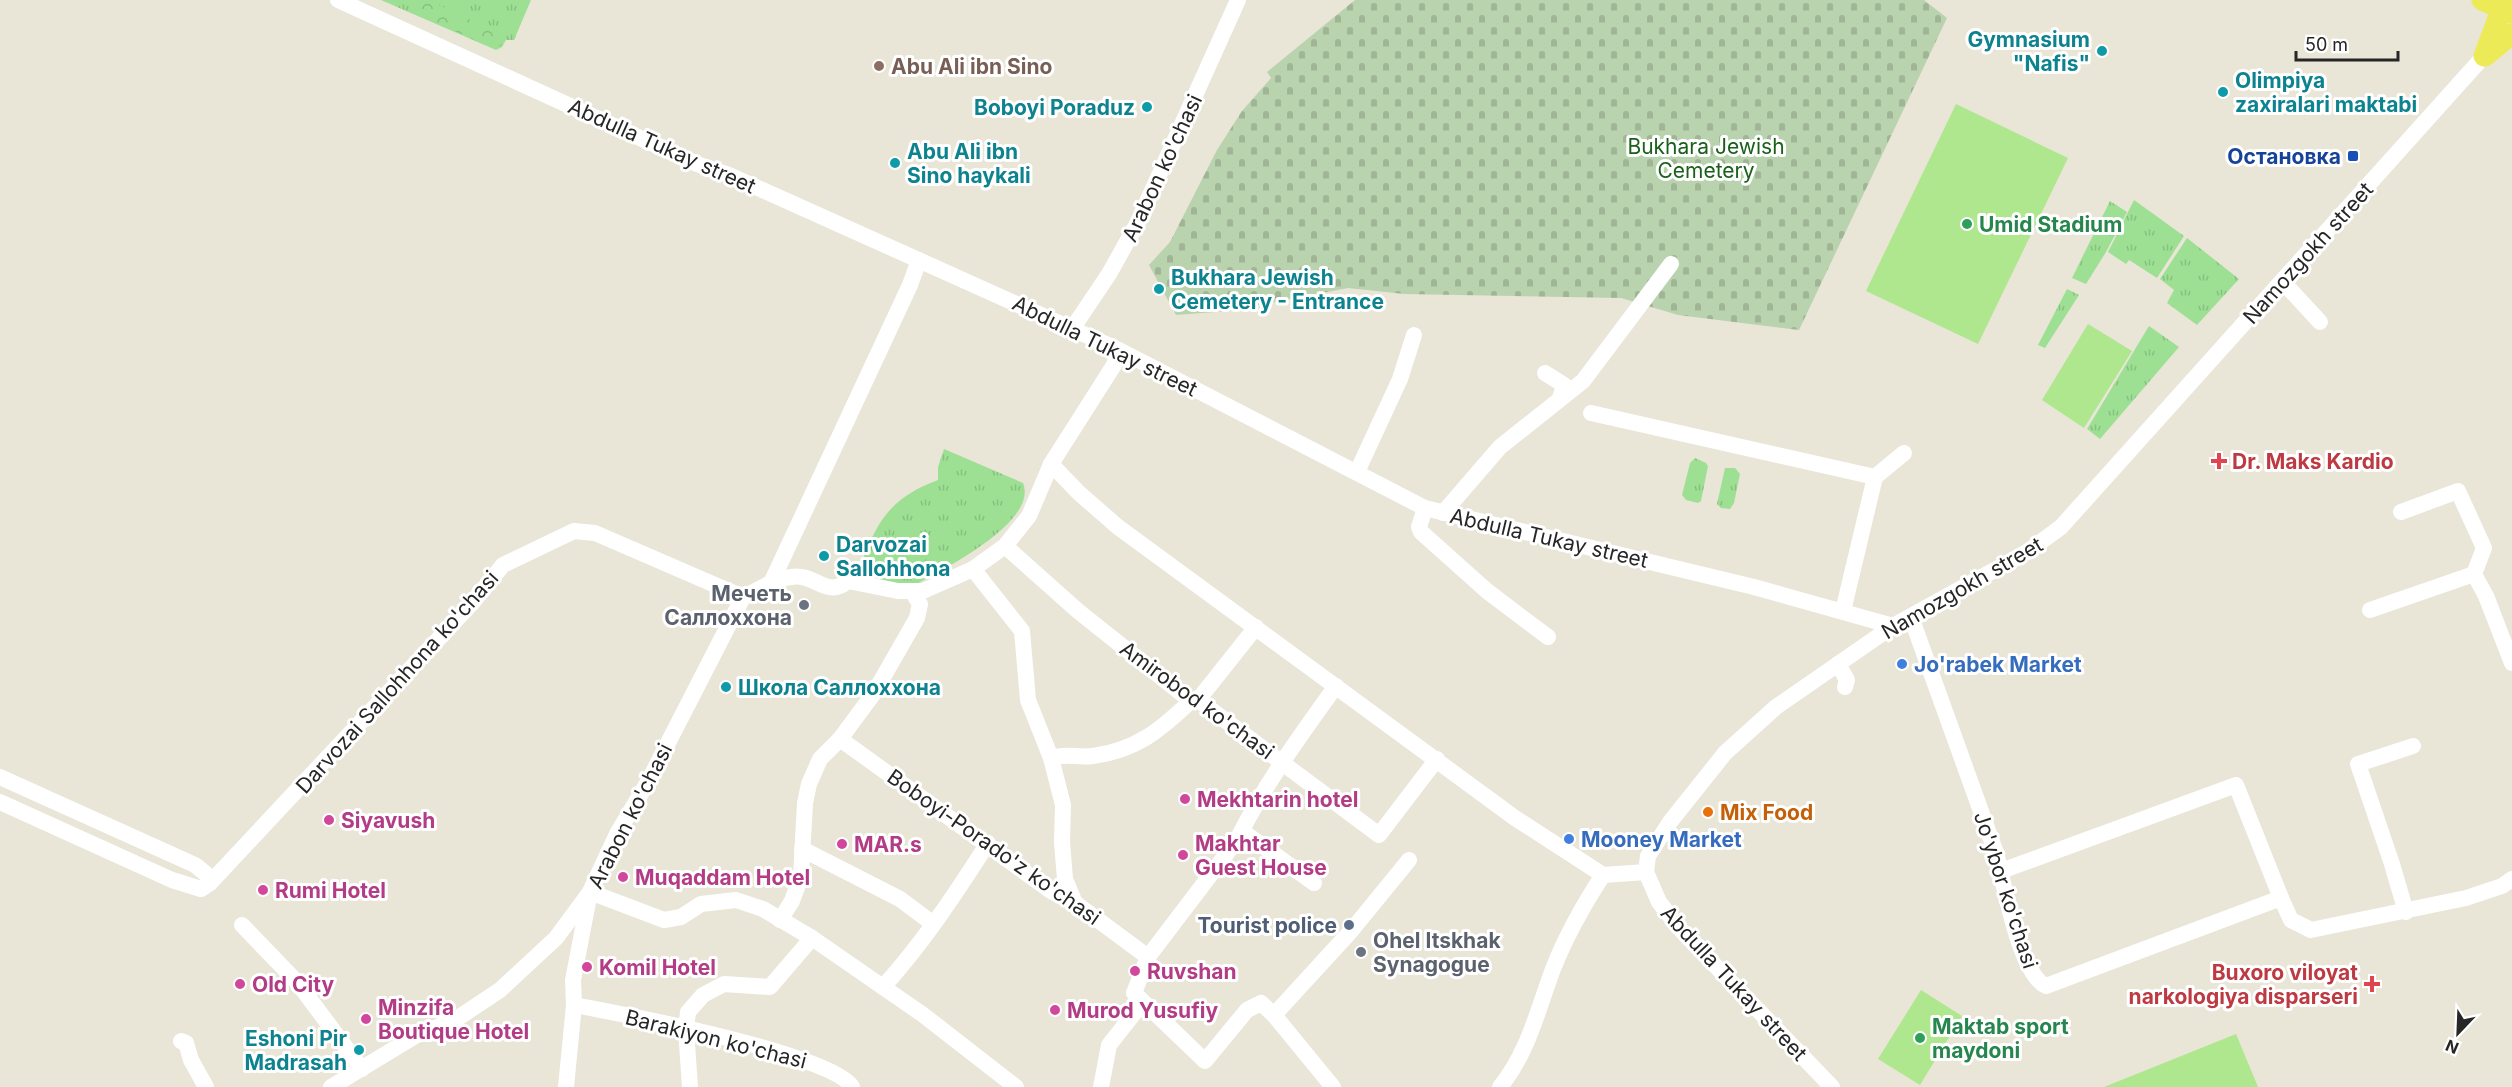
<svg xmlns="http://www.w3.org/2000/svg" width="2512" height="1087" font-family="Inter,sans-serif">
<defs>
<pattern id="grass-tufts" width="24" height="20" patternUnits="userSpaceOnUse" patternTransform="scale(1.5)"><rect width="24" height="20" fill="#9de094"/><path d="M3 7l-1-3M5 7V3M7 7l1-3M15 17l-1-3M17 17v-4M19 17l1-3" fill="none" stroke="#87c07f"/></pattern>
<pattern id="forest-crowns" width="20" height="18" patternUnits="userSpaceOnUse" patternTransform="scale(1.5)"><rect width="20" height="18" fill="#9de094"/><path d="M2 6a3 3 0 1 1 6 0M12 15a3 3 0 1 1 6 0" fill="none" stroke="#87c07f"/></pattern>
<pattern id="cemetery-stones" width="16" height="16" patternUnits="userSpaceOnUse" patternTransform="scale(1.5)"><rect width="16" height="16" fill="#b9d3af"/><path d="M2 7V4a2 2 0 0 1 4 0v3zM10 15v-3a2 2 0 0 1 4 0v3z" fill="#9fb596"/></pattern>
</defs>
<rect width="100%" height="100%" fill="#e9e5d7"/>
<!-- grass -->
<g fill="url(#grass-tufts)">
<path d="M381 0H531L514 40H506L502 47 496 50Z"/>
<path d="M2134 200 2184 236 2157 278 2129 260 2126 264 2108 252Z"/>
<path d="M2110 201 2127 212 2106 252 2086 284 2072 278Z"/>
<path d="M2187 238 2239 279 2197 325 2167 303 2174 290 2160 279Z"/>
<path d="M2067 289 2079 295 2045 348 2038 345Z"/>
<path d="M2149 326 2179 347 2100 439 2087 429Z"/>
<path d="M944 449 1023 483C1039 522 942 570 915 585L911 587 866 576C859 566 864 556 869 545 883 510 903 493 938 480V467Z"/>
<path d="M1695 458 1706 463 1708 466 1701 501 1698 503 1686 500 1682 495 1690 463Z"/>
<path d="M1725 468H1735L1740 474 1734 503 1730 509 1721 508 1717 504Z"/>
</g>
<!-- forest -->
<path fill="url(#forest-crowns)" d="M421 0H428L506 36 502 45 494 48 415 14Z"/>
<!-- cemetery -->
<path fill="url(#cemetery-stones)" d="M1355 0H1924L1947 18 1799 330 1678 315 1621 298 1404 294 1348 288 1228 311 1176 315 1149 265 1170 242 1217 150 1242 111 1271 78 1267 72Z"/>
<!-- pitch -->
<g fill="#afe78f">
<path d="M1956 104 2068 158 1978 344 1866 291Z"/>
<path d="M2088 324 2132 351 2084 428 2042 400Z"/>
<path d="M1921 990 1962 1016 1920 1085 1878 1059Z"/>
<path d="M2236 1034 2258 1087H2104Z"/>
</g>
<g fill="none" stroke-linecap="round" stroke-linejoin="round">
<!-- minor -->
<g stroke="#fff" stroke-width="16">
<path d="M338 0 697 164 729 175 1119 350 1425 508 1754 587 1893 626"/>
<path d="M2282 281 2320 322"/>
<path d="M1072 329 1109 274 1138 222 1238 0"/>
<path d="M1545 373 1564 385 1560 398"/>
<path d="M1591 413 1875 477 1904 453"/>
<path d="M1051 464 1079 493 1118 527 1515 818 1603 875"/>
<path d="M1357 472 1400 379 1414 335"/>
<path d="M1425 508 1419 527 1421 532 1487 591 1548 637"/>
<path d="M2401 512 2458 491 2484 548 2474 574 2486 596 2512 663"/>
<path d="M1443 513 1500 447 1583 381 1671 264"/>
<path d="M1005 546 1078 611 1191 701 1198 700 1379 835 1437 759"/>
<path d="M973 569 1022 631 1028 700 1051 758 1063 805 1062 842 1065 879 1075 903"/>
<path d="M772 581 910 285 919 260"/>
<path d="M743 597C760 590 773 579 791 577 816 573 826 599 848 581L898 591H923L973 569 1005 546 1029 516 1051 464 1114 365 1119 350"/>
<path d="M2370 610 2474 574"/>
<path d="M1843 611 1875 477"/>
<path d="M1911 617 1996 853C2004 882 2019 974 2046 986L2281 898 2291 920 2311 930 2466 898 2502 886 2512 879"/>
<path d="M1838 664 1847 680 1845 687"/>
<path d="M1198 700 1256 627"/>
<path d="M840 739 1051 891 1075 903 1148 957"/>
<path d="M1051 758C1066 753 1078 758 1093 756 1137 750 1160 730 1191 701"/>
<path d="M0 777 195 865 211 878 210 883"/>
<path d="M0 802 172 880 201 889 210 883 472 603 503 565 574 531 595 533 743 597"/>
<path d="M1242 831 1314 883"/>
<path d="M802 849 900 899 932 923"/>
<path d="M2001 871 2236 785 2281 898"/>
<path d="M1646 872 1648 856 1670 822 1725 753 1776 707 1893 626 2027 552 2061 527 2484 56"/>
<path d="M1646 872 1659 902 1680 929 1832 1087"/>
<path d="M2406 912 2392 864 2358 764 2413 746"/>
<path d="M780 920 792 901 801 876 805 803 809 784 820 759 840 739 874 693 917 618 920 604 913 593"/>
<path d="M242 925 297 982 362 1069"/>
<path d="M883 987C923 943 956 893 988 843"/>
<path d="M574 1005C618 1013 835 1055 852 1087"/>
<path d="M1274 1015 1351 931 1409 860"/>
<path d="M181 1041 186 1043 191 1060 206 1087"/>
<path d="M331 1087 417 1035 455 1020 500 990 556 938 590 892 664 920 681 917 701 904 736 900 763 909 812 938 922 1014 1016 1087"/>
<path d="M566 1087 574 1005 573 980 590 892 618 832 649 780 743 597"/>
<path d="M690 1087 686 1029 688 1012 703 995 724 984 770 987 812 938"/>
<path d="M1101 1087 1109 1045 1143 1002"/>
<path d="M1333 1087 1274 1015 1261 1003 1247 1010 1205 1061 1134 993 1148 957 1237 840C1264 785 1300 736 1336 686"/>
<path d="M1500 1087C1528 1053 1538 1009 1553 969 1566 936 1584 904 1603 875L1646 872"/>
</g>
<!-- major -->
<g stroke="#edea58" stroke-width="21">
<path d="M2482 0 2512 13"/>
<path d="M2484 56 2502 8 2508 0"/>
<path d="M2485 56 2512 34"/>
</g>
</g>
<!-- markers -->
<g fill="#0f9aa8" stroke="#fff" stroke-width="2">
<circle cx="2102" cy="51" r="6"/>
<circle cx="2223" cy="92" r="6"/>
<circle cx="1147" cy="107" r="6"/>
<circle cx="895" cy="163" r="6"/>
<circle cx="1159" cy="289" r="6"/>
<circle cx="824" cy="556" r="6"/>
<circle cx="726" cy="687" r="6"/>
<circle cx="359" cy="1050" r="6"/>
</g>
<circle fill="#8d6e63" stroke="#fff" stroke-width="2" cx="879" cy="66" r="6"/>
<rect fill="#1a4fb4" stroke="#fff" stroke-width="2" x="2347" y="150" width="12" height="12" rx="3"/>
<g fill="#2e9e5b" stroke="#fff" stroke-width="2">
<circle cx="1967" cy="224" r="6"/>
<circle cx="1920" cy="1038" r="6"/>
</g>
<g fill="#e0444e" stroke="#fff" stroke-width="2">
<path d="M2216 452h6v6h6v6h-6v6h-6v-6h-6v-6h6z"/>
<path d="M2369 975h6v6h6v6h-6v6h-6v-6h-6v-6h6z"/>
</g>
<g fill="#6b7280" stroke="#fff" stroke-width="2">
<circle cx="804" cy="605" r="6"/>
<circle cx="1361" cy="952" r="6"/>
</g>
<g fill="#3f7fe0" stroke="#fff" stroke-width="2">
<circle cx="1902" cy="664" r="6"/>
<circle cx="1569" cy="839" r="6"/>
</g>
<g fill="#d1479c" stroke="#fff" stroke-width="2">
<circle cx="1185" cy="799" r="6"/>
<circle cx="329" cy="820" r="6"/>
<circle cx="842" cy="844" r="6"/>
<circle cx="1183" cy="855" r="6"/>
<circle cx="623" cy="877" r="6"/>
<circle cx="263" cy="890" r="6"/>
<circle cx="587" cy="967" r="6"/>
<circle cx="1135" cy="971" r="6"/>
<circle cx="240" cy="984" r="6"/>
<circle cx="1055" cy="1010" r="6"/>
<circle cx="366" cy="1019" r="6"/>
</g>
<circle fill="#e8710a" stroke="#fff" stroke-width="2" cx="1708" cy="812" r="6"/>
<circle fill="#5c6f8a" stroke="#fff" stroke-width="2" cx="1349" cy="925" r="6"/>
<g text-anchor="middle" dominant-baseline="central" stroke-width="6" stroke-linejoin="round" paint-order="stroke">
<!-- culture labels -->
<g font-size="21" font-weight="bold" fill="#0d838f" stroke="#fff" text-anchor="start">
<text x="2090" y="39" text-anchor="end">Gymnasium<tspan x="2090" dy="24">"Nafis"</tspan></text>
<text x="2235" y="80">Olimpiya<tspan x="2235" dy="24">zaxiralari maktabi</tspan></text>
<text x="1135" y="107" text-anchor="end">Boboyi Poraduz</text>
<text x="907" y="151">Abu Ali ibn<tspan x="907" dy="24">Sino haykali</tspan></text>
<text x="1171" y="277">Bukhara Jewish<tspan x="1171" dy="24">Cemetery - Entrance</tspan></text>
<text x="836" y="544">Darvozai<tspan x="836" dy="24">Sallohhona</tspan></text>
<text x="738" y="687">Школа Саллоххона</text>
<text x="347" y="1038" text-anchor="end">Eshoni Pir<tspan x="347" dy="24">Madrasah</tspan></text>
</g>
<!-- education labels -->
<g font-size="21" font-weight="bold" fill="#785e54" stroke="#fff" text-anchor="start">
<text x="891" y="66">Abu Ali ibn Sino</text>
</g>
<!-- street labels -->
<g font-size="21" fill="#262626" stroke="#fff">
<text transform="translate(662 146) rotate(24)">Abdulla Tukay street</text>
<text transform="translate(1162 168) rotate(-65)">Arabon ko'chasi</text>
<text transform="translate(2308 253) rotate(-48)">Namozgokh street</text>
<text transform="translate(1105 346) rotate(26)">Abdulla Tukay street</text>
<text transform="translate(1549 538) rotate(13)">Abdulla Tukay street</text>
<text transform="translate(1962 588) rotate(-30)">Namozgokh street</text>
<text transform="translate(397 682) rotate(-48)">Darvozai Sallohhona ko'chasi</text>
<text transform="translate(1197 700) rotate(36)">Amirobod ko'chasi</text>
<text transform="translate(630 816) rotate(-63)">Arabon ko'chasi</text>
<text transform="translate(994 847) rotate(35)">Boboyi-Porado'z ko'chasi</text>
<text transform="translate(2006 890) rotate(72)">Jo'ybor ko'chasi</text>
<text transform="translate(1734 983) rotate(47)">Abdulla Tukay street</text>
<text transform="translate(716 1039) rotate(14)">Barakiyon ko'chasi</text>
</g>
<!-- park labels -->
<g font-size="21" fill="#1a601a" stroke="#fff">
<text x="1706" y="146">Bukhara Jewish<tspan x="1706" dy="24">Cemetery</tspan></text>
</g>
<!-- transit labels -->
<g font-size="21" font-weight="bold" fill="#164399" stroke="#fff" text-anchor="end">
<text x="2341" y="156">Остановка</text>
</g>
<!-- leisure labels -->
<g font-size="21" font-weight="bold" fill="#27864d" stroke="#fff" text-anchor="start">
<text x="1979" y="224">Umid Stadium</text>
<text x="1932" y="1026">Maktab sport<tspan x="1932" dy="24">maydoni</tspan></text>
</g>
<!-- health labels -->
<g font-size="21" font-weight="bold" fill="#be3a42" stroke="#fff" text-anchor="start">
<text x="2232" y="461">Dr. Maks Kardio</text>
<text x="2358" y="972" text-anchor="end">Buxoro viloyat<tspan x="2358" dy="24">narkologiya disparseri</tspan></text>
</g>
<!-- worship labels -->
<g font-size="21" font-weight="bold" fill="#5b616d" stroke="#fff" text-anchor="end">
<text x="792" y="593">Мечеть<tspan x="792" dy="24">Саллоххона</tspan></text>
<text x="1373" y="940" text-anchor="start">Ohel Itskhak<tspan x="1373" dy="24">Synagogue</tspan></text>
</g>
<!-- shop labels -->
<g font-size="21" font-weight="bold" fill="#366cbe" stroke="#fff" text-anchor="start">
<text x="1914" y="664">Jo'rabek Market</text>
<text x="1581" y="839">Mooney Market</text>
</g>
<!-- hotel labels -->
<g font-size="21" font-weight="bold" fill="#b23c85" stroke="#fff" text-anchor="start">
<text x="1197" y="799">Mekhtarin hotel</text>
<text x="341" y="820">Siyavush</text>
<text x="1195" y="843">Makhtar<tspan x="1195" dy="24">Guest House</tspan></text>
<text x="854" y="844">MAR.s</text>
<text x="635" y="877">Muqaddam Hotel</text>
<text x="275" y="890">Rumi Hotel</text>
<text x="599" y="967">Komil Hotel</text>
<text x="1147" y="971">Ruvshan</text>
<text x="252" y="984">Old City</text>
<text x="378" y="1007">Minzifa<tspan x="378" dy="24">Boutique Hotel</tspan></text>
<text x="1067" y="1010">Murod Yusufiy</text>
</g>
<!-- food labels -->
<g font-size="21" font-weight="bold" fill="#c56008" stroke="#fff" text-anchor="start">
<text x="1720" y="812">Mix Food</text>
</g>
<!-- service labels -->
<g font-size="21" font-weight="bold" fill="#4e5e75" stroke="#fff" text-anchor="end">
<text x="1337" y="925">Tourist police</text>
</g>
</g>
<!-- north arrow -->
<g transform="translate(2458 1033) rotate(203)" stroke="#ffffff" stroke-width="4.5" paint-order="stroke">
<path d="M0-4.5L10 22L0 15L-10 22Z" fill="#262626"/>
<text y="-9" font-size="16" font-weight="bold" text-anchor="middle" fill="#262626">N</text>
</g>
<!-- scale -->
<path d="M2296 51v9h102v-9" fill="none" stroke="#262626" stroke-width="3"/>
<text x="2305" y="51" font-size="18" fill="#262626" stroke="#ffffff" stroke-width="4.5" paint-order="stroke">50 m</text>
</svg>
